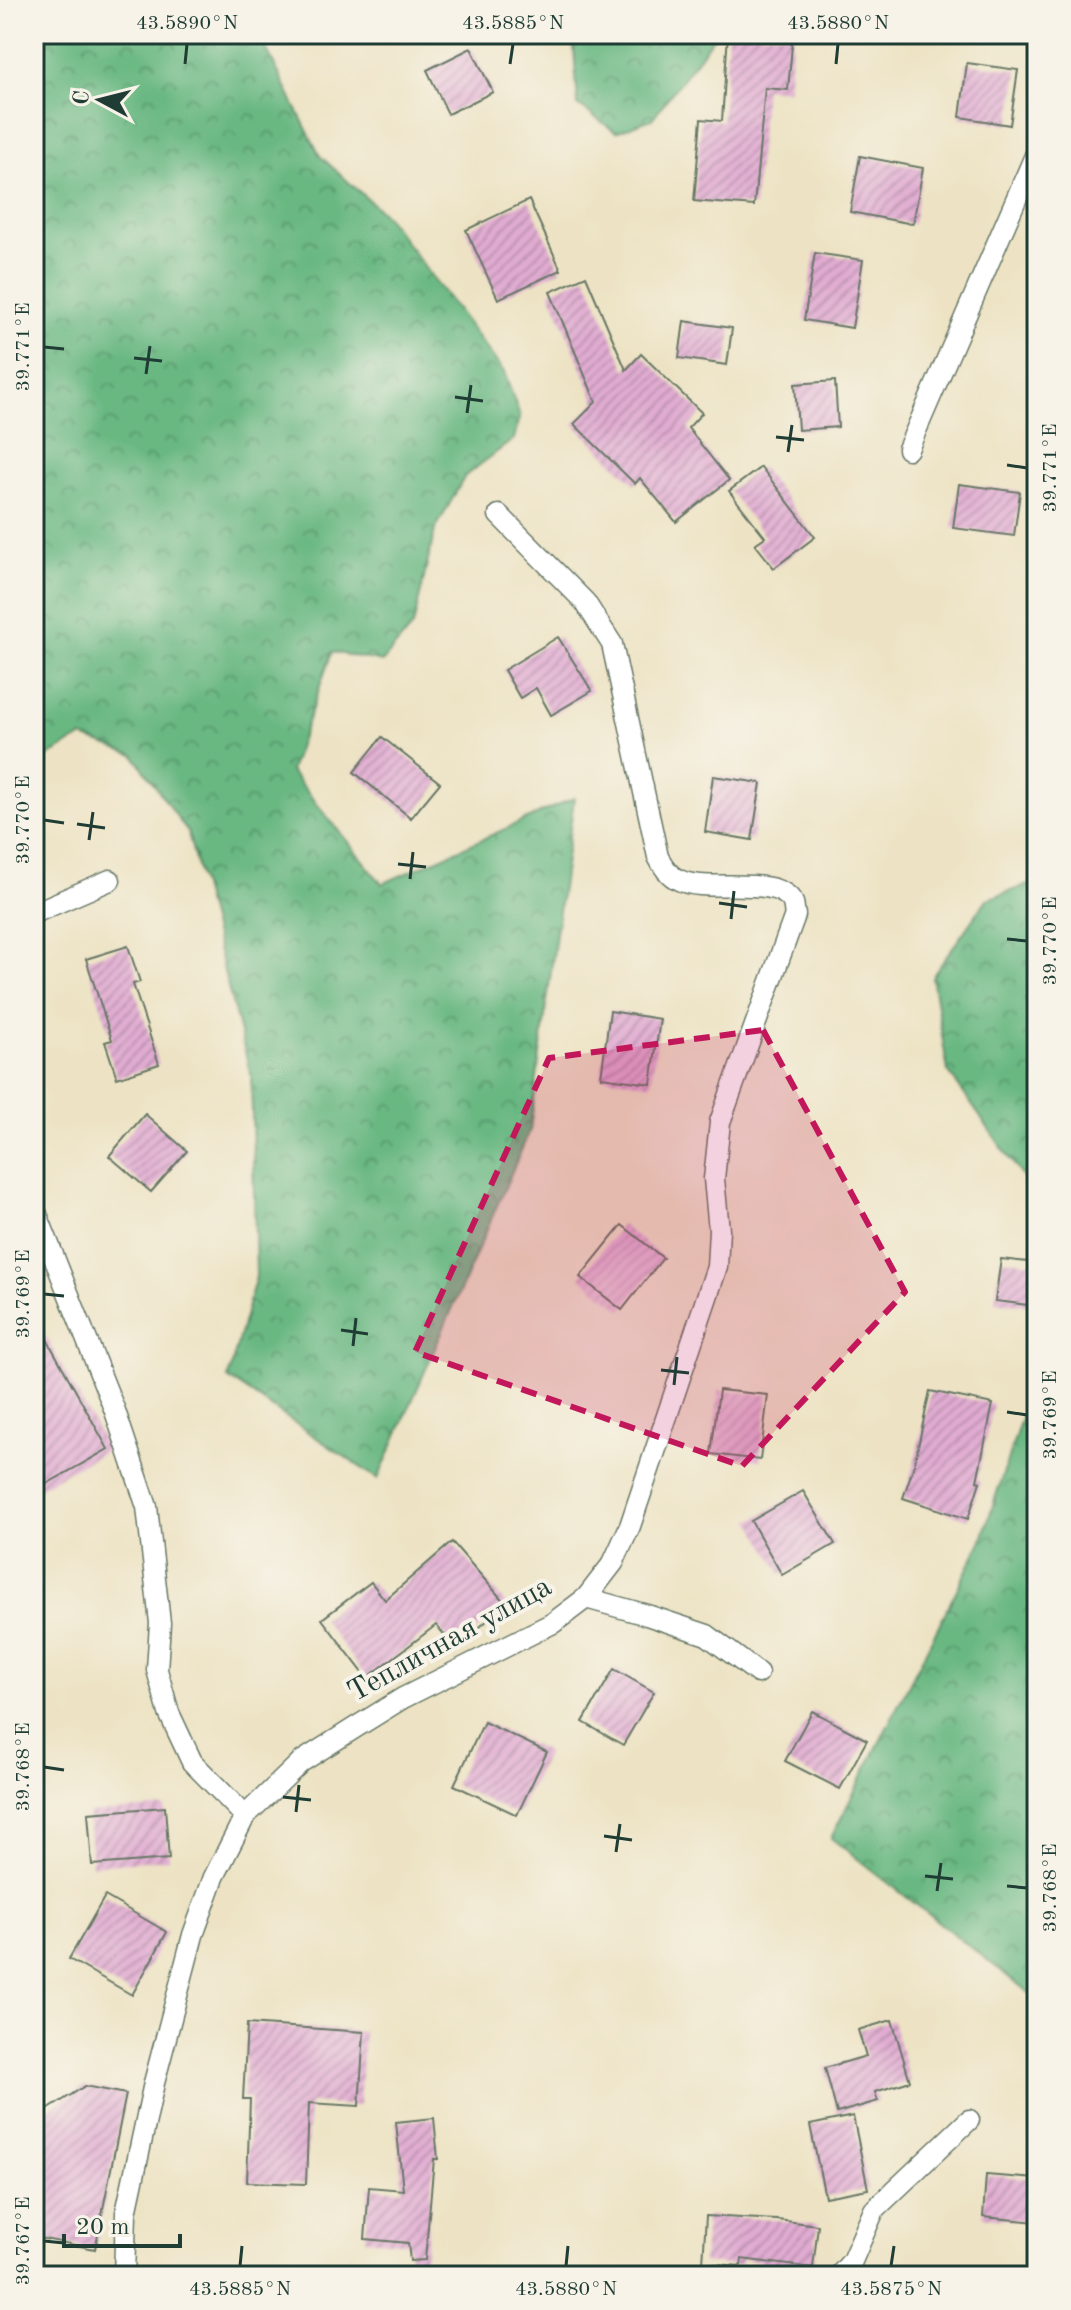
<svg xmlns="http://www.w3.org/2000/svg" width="1071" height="2310" font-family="'Old Standard TT',serif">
<defs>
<pattern id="forest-crowns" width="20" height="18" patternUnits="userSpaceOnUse" patternTransform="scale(2)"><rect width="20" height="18" fill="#69b882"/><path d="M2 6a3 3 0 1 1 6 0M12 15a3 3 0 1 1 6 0" fill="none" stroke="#56976b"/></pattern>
<pattern id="building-hatch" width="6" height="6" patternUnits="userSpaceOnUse" patternTransform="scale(2)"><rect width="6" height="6" fill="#e1acd2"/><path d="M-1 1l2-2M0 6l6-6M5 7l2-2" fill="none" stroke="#b68dab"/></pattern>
</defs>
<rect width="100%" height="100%" fill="#f7f3e8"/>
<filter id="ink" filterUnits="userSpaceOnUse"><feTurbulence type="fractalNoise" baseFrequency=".0125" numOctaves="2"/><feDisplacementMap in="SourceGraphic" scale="16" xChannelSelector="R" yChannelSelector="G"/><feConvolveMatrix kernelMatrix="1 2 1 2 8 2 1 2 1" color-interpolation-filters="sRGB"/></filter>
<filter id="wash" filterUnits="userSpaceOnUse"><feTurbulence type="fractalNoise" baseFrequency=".006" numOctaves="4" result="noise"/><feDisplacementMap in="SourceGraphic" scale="32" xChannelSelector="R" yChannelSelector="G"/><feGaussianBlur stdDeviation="1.8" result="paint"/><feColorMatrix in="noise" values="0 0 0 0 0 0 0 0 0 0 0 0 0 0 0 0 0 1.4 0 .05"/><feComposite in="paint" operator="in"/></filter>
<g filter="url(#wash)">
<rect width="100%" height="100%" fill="#ede3c4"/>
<!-- forest -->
<g fill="url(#forest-crowns)" stroke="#447a5b" stroke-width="2">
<path d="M34 34H259L320 156 386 216 504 372 520 416 514 439 465 476 435 530 413 626 382 662 332 652 290 771 382 884 574 798 530 1130 378 1479 228 1378 256 1276 251 1075 188 833 134 755 82 737 34 764Z"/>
<path d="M573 34H716L652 119 616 132 578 105Z"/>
<path d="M1037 882V1197L948 1071 932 977 987 899Z"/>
<path d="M1037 1369V1999L831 1838 981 1542Z"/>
</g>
<g id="blocks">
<!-- building -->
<g fill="url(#building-hatch)">
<path d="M728 34H793L788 90 765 88 754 206 694 201 701 119 722 121Z"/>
<path d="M471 48 493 92 448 114 427 70Z"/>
<path d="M967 63 1018 70 1010 125 960 117Z"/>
<path d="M860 156 923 168 913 224 850 212Z"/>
<path d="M529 200 561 270 498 299 466 230Z"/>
<path d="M815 253 863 260 852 328 804 320Z"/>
<path d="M586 276 626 370 641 354 702 413 688 428 729 480 676 522 640 478 635 484 574 424 596 402 550 292Z"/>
<path d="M684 321 732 328 727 365 679 358Z"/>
<path d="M835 381 838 427 798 430 795 384Z"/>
<path d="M761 467 815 537 774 568 755 544 765 537 729 491Z"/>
<path d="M959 484 1020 492 1014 536 953 528Z"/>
<path d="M558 637 592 691 551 715 536 688 520 698 504 670Z"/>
<path d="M382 737 440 783 411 818 354 772Z"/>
<path d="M713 776 761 783 752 840 705 832Z"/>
<path d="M128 946 140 982 133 984 159 1064 117 1078 105 1042 112 1040 86 959Z"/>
<path d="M610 1011 660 1019 651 1084 601 1077Z"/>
<path d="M145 1114 187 1151 151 1192 109 1156Z"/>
<path d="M622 1225 663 1258 622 1310 580 1277Z"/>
<path d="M1001 1259 1037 1263V1306L995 1301Z"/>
<path d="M34 1316 108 1449 34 1491Z"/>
<path d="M719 1390 768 1395 760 1460 711 1454Z"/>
<path d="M930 1391 993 1404 977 1481 980 1482 968 1519 903 1498 914 1465Z"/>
<path d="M803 1491 835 1544 782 1575 751 1521Z"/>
<path d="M452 1542 506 1604 456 1648 436 1625 367 1678 322 1619 371 1582 385 1600Z"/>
<path d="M614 1669 654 1692 623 1745 583 1722Z"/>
<path d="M812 1711 867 1740 840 1789 785 1761Z"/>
<path d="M484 1722 547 1752 517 1815 454 1785Z"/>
<path d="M165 1807 169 1859 92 1865 88 1813Z"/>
<path d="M105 1896 167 1932 132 1995 69 1959Z"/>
<path d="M892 2020 910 2081 875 2092 878 2101 837 2113 825 2068 866 2056 858 2030Z"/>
<path d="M247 2024 364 2032 359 2106 309 2103 306 2184 247 2182 250 2099H243Z"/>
<path d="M85 2086 126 2094 95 2249 34 2237V2136L38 2116Z"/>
<path d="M853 2116 868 2189 825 2197 810 2125Z"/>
<path d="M434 2118 438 2159H434L425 2260 410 2261 408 2243 365 2239 369 2187 403 2190 396 2122Z"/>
<path d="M986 2175 1037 2179V2222L983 2217Z"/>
<path d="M706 2216 777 2220 818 2225 813 2268 742 2259 741 2266 703 2263Z"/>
</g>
</g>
</g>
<g filter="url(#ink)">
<use href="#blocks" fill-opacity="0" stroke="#677766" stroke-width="2"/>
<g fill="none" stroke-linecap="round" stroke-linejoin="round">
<defs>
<g id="lane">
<path d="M908 449 1037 151"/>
<path d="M34 913 110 880"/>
<path d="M34 1207 115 1411 147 1507 160 1623 157 1670 169 1713 192 1762 245 1816"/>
<path d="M586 1598 647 1615 707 1635 758 1673"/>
<path d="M124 2276 126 2213 154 2083 193 1935 214 1877 245 1816 301 1762 353 1729 403 1698 553 1623 586 1598 613 1563 630 1526 717 1267 719 1230 714 1179 720 1122 795 915C794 911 794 906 793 903 779 873 706 894 679 880 669 876 663 866 658 857L612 644 585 602 499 515"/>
<path d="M839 2276 852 2261 874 2210 969 2120"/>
</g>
</defs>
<!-- lane casing -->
<use href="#lane" stroke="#677766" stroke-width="23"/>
<!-- lane -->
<use href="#lane" stroke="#fff" stroke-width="20"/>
</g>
</g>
<!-- marked area -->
<path fill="#c2185b" fill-opacity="0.2" stroke="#c2185b" stroke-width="6" stroke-dasharray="16 10" stroke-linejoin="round" d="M763 1030 905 1292 742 1466 415 1352 549 1058Z"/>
<!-- ticks -->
<path fill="none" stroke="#1f3d34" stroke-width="3" d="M185 64 187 44M510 64 513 44M836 64 838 44M44 347 64 349M134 358 162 361M146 374 150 346M455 397 483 401M467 413 471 385M776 437 804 440M788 452 792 425M1007 465 1027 468M44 820 64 823M77 824 105 828M89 840 93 812M398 864 426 867M410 879 413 852M719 903 747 907M731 919 734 891M1007 939 1027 941M44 1294 64 1296M341 1330 368 1334M353 1346 356 1318M661 1370 689 1373M674 1385 677 1357M1007 1412 1027 1415M44 1767 64 1770M283 1797 311 1800M296 1812 299 1785M604 1836 632 1840M616 1852 620 1824M925 1876 953 1879M1007 1886 1027 1888M937 1891 941 1863M44 2241 64 2243M240 2266 242 2246M566 2266 568 2246M891 2266 894 2246"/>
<g text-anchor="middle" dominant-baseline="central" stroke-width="8" stroke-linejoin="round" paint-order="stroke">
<!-- street labels -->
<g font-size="30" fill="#1f3d34" stroke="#f7f3e8">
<text transform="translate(450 1640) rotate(-29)">Тепличная улица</text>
</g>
</g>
<!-- margin -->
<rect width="1071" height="2310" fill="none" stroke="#f7f3e8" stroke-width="88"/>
<!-- north arrow -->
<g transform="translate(100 100) rotate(277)" stroke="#f7f3e8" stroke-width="6" paint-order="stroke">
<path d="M0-6L14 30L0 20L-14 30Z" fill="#1f3d34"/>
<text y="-12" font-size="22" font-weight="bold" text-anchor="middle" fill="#1f3d34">С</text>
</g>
<!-- scale -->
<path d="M64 2234v12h116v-12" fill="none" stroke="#1f3d34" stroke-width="4"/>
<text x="76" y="2234" font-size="24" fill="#1f3d34" stroke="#f7f3e8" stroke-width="6" paint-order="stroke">20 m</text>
<rect x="44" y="44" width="983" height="2222" fill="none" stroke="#1f3d34" stroke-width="3"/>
<g font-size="20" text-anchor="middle" fill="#1f3d34">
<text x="187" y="29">43.5890°N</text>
<text x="513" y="29">43.5885°N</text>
<text x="838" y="29">43.5880°N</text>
<text transform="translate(22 347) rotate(-90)" y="7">39.771°E</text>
<text transform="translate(1049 468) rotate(-90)" y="7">39.771°E</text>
<text transform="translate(22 820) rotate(-90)" y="7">39.770°E</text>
<text transform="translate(1049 941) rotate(-90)" y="7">39.770°E</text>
<text transform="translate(22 1294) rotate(-90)" y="7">39.769°E</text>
<text transform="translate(1049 1415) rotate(-90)" y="7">39.769°E</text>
<text transform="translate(22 1767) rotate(-90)" y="7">39.768°E</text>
<text transform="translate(1049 1888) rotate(-90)" y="7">39.768°E</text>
<text transform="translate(22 2241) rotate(-90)" y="7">39.767°E</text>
<text x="240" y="2295">43.5885°N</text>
<text x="566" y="2295">43.5880°N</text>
<text x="891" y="2295">43.5875°N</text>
</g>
</svg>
